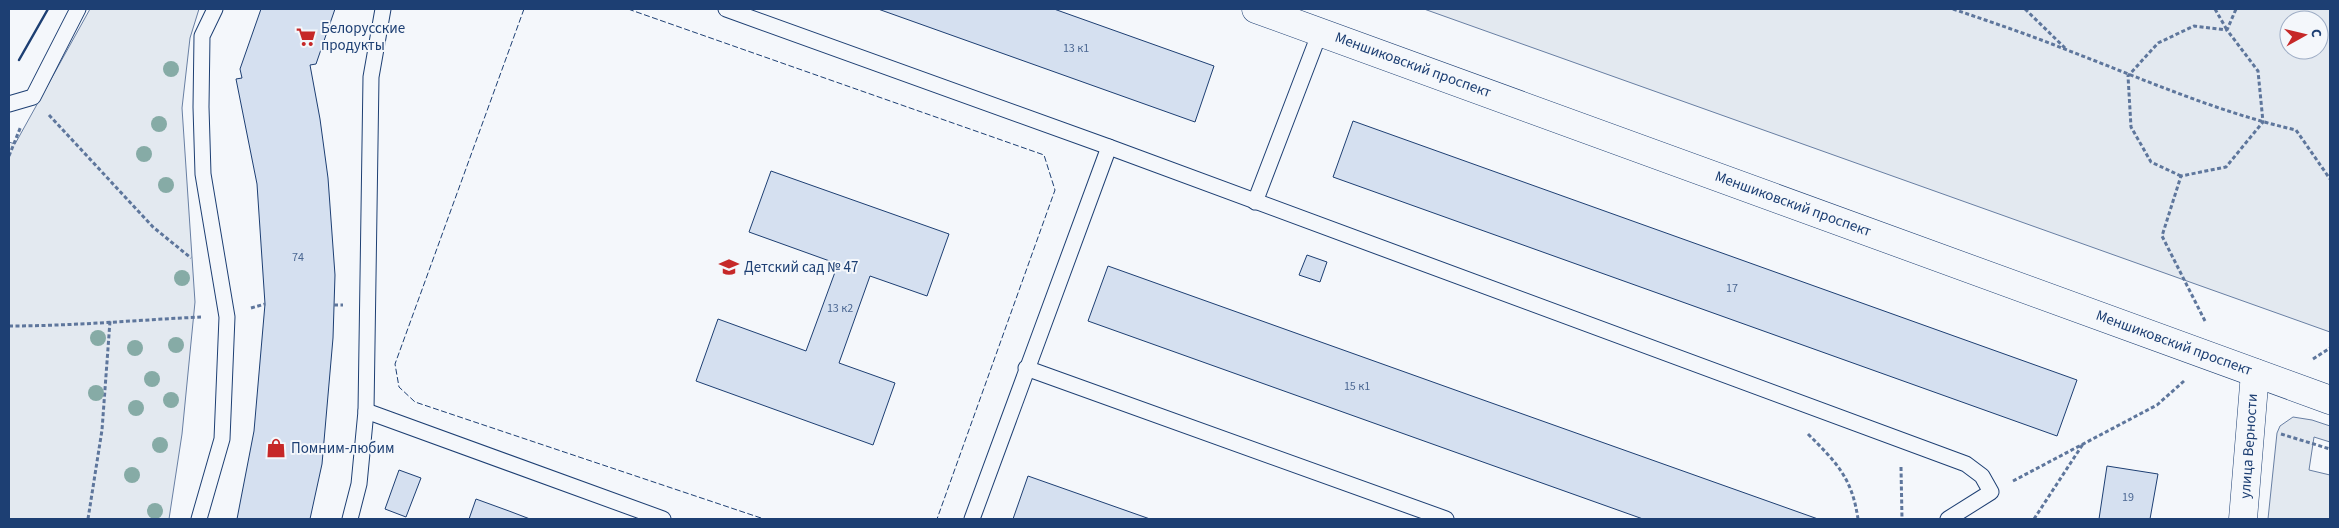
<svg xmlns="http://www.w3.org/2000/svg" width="2339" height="528" font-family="'Source Sans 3',sans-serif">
<rect width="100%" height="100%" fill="#f4f7fb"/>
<!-- green -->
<g fill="#e3e9f0" stroke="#687fa3" fill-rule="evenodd">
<path d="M90 9H199L190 38 182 108 195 302 182 434 169 519H9V142L15 144Z"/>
<path d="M1424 9H2330V332ZM2289 20H2319V50H2289Z"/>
<path d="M2293 417 2312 420 2330 426V442L2314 437 2309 470 2330 475V519H2268L2277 433 2280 426Z"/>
</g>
<!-- building -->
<g fill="#d5e0f0" stroke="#1d3f73">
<path d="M261 9H335L316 64 310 65 320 119 328 178 335 275 333 338 322 464 310 519H237L254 431 265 304 257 184 236 79 242 78 240 69Z"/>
<path d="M878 9H1054L1214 66 1195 122Z"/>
<path d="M1353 121 2077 380 2057 436 1333 177Z"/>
<path d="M771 171 949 234 927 296 870 276 839 363 895 383 873 445 696 381 718 319 806 351 838 264 749 232Z"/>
<path d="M1307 255 1327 262 1320 282 1299 275Z"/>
<path d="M1108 266 1472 396 1818 519H1643L1452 451 1088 321Z"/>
<path d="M2107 466 2158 474 2150 519H2099Z"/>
<path d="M399 470 421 478 406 517 385 509Z"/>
<path d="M1028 476 1150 519H1013Z"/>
<path d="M476 499 509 511 530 519H469Z"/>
</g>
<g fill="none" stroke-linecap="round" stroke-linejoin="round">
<defs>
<g id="lane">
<path d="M726 9 1109 147 1966 464 1982 476 1991 492 1948 519"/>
<path d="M9 104 33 97 78 9"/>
<path d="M1255 202 1320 32"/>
<path d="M1026 368 1446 519"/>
<path d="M366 411 663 519"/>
<path d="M199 519 222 439 227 317 203 174 201 107 202 36 215 9"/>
<path d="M350 519 359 484 366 411 371 77 383 9"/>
<path d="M972 519 1109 147"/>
</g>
<g id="street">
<path d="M1256 9 2330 400"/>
<path d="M2243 519 2255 373"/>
</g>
</defs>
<!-- lane casing -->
<use href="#lane" stroke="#1d3f73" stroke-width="17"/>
<!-- street casing -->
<use href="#street" stroke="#1d3f73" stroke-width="29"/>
<!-- path -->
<g stroke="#5e769c" stroke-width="3" stroke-dasharray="4 2.5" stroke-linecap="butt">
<path d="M1953 9C1991 22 2030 35 2067 50 2143 79 2217 112 2296 130L2330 179"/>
<path d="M2025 9 2065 48"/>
<path d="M2215 9 2227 30"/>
<path d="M49 115 153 227 191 258"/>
<path d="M9 156 21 126"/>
<path d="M2181 176 2151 162 2131 127 2128 76 2158 43 2194 26 2227 30"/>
<path d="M334 305H343"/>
<path d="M251 308 265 304"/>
<path d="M2205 321 2162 236 2181 176 2226 167 2263 122 2258 71 2227 30 2236 9"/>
<path d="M9 326C73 326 137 320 201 317"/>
<path d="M2313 359 2330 348"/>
<path d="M1808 434C1837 463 1852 478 1858 519"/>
<path d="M2281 434 2330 449"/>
<path d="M1901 467 1902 519"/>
<path d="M2013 481 2157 405 2184 381"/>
<path d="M88 519 102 430 110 321"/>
<path d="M2034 519 2083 444"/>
</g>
<!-- lane -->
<use href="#lane" stroke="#f4f7fb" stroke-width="15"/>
<!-- street -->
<use href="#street" stroke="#f4f7fb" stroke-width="28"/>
<!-- fence -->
<g stroke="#1d3f73" stroke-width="1" stroke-dasharray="6 2.5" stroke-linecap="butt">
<path d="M524 9 395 364 399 387 415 402 764 519"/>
<path d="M628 9 1044 155 1055 190 937 519"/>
</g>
<!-- wall -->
<path stroke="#1d3f73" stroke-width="2.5" d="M19 60 48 9"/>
</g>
<!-- trees -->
<g fill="#86aba6">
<circle cx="171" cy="69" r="8"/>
<circle cx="159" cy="124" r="8"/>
<circle cx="144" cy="154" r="8"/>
<circle cx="166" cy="185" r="8"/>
<circle cx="182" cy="278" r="8"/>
<circle cx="98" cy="338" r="8"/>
<circle cx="176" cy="345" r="8"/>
<circle cx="135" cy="348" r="8"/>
<circle cx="152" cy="379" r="8"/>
<circle cx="96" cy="393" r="8"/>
<circle cx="171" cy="400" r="8"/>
<circle cx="136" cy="408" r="8"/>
<circle cx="160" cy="445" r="8"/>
<circle cx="132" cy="475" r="8"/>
<circle cx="155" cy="511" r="8"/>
</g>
<!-- icons -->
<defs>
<symbol id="supermarket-bare" viewBox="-9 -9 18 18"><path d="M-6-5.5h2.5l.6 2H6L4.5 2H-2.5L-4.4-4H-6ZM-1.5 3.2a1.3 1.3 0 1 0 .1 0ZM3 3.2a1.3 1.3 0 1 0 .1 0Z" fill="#c62828" stroke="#f4f7fb" stroke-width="2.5" paint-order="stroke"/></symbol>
<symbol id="school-bare" viewBox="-9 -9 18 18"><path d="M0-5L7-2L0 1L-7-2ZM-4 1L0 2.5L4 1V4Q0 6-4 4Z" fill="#c62828" stroke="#f4f7fb" stroke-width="2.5" paint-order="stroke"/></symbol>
<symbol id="shop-bare" viewBox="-9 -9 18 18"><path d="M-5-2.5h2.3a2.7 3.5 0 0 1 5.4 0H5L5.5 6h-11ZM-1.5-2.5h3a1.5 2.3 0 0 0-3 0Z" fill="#c62828" stroke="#f4f7fb" stroke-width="2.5" paint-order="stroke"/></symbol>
</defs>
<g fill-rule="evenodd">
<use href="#supermarket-bare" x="292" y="23" width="28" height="28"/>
<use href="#school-bare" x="715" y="253" width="28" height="28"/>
<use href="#shop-bare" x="262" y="434" width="28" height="28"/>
</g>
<g text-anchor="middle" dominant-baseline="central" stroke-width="4" stroke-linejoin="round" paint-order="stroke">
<!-- number labels -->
<g font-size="12" fill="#4b6792">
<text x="1076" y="48">13 к1</text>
<text x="298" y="257">74</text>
<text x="1732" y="288">17</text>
<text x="840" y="308">13 к2</text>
<text x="1357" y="386">15 к1</text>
<text x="2128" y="497">19</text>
</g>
<!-- poi labels -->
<g font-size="15" fill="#1d3f73" stroke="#f4f7fb" text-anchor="start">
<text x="321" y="28">Белорусские<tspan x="321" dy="17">продукты</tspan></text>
<text x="744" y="267">Детский сад № 47</text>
<text x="291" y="448">Помним-любим</text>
</g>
<!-- street labels -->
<g font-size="15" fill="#1d3f73" stroke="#f4f7fb">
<text transform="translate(1413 65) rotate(20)">Меншиковский проспект</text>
<text transform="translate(1793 204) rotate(20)">Меншиковский проспект</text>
<text transform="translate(2174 343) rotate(20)">Меншиковский проспект</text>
<text transform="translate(2249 446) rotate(-86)">улица Верности</text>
</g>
</g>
<!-- border -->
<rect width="2339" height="528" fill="none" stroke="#1d3f73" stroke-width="20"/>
<!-- north arrow -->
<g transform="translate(2304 35) rotate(82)"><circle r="24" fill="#f4f7fb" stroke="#9eadc5"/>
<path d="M0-4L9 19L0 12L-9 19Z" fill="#c62828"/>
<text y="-8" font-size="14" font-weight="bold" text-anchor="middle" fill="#1d3f73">С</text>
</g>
</svg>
